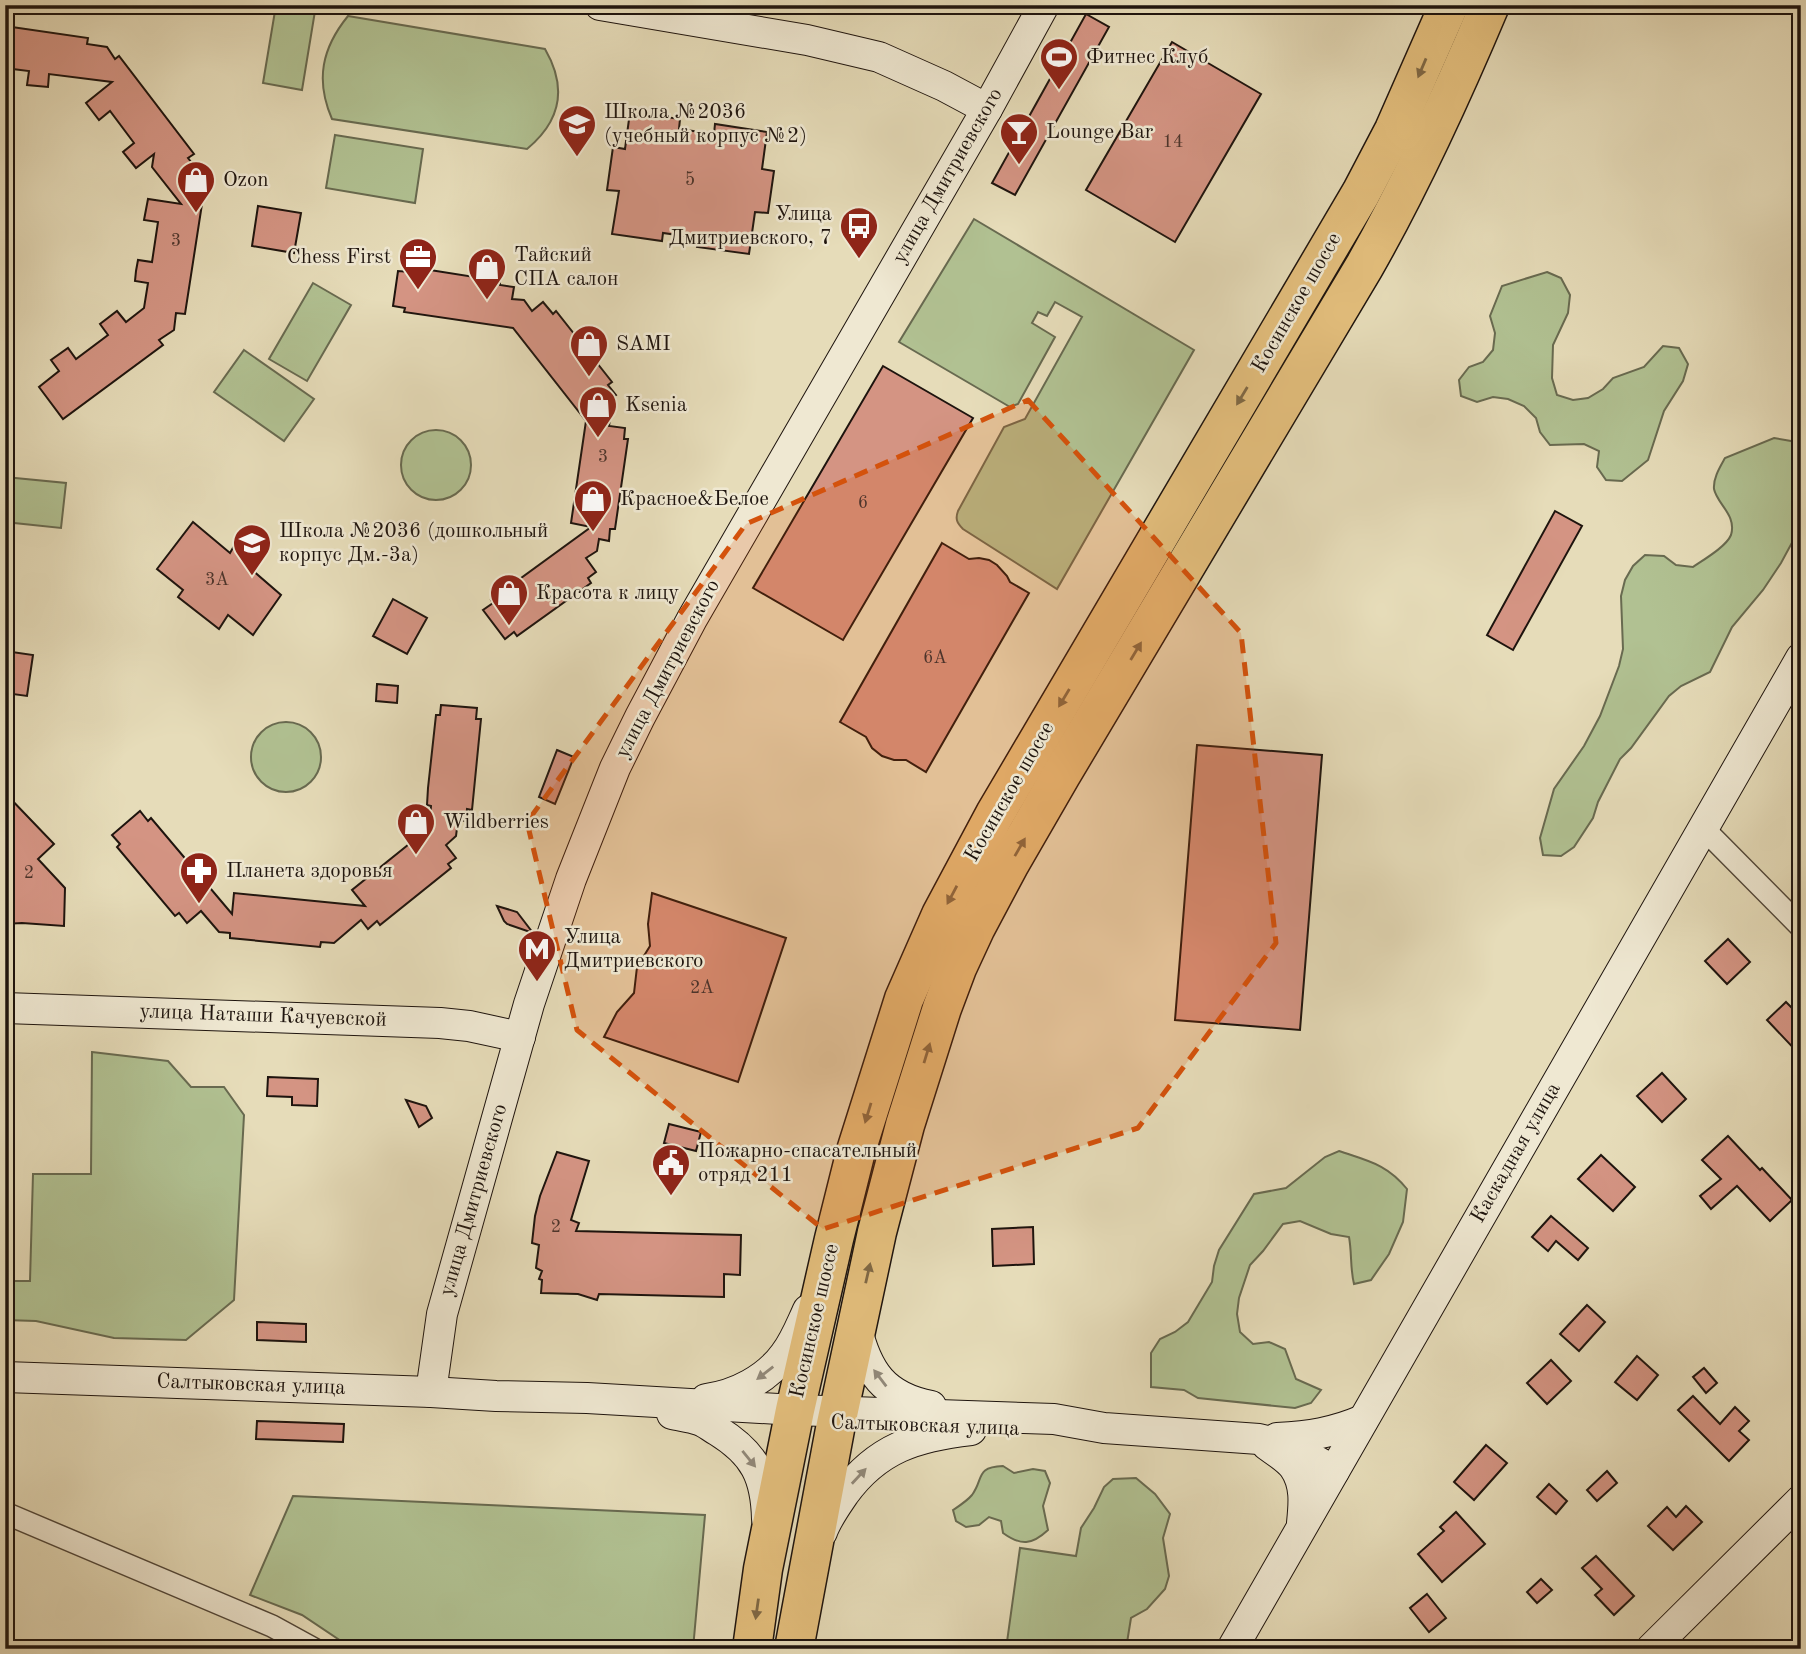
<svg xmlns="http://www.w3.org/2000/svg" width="1806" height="1654" font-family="'Old Standard TT',serif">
<rect width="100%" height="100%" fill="#e6dcb9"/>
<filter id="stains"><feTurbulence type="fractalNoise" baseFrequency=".00286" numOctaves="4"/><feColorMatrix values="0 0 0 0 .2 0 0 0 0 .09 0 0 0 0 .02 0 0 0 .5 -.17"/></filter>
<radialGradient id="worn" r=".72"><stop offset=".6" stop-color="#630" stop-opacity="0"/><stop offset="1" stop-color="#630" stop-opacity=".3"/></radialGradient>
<!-- green -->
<g fill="#b1c192" stroke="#686a50" stroke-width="2">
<path d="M276 5H316L302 90 263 83Z"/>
<path d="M348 16 545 49C567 87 561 121 527 149L332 119C315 80 322 48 348 16Z"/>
<path d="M335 135 423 149 415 203 326 188Z"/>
<path d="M974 219 1194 350 1057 589 963 529C957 523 955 519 958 511L1004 427 1025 419 1082 317 1055 302 1047 316 1038 312 1032 323 1055 337 1018 404 1010 407 899 342Z"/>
<path d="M1547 272 1561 278 1570 295 1568 313 1553 345 1552 378 1557 395 1573 400 1588 398 1603 389 1613 378 1644 367 1663 346 1679 348 1688 364 1683 381 1664 411 1648 460 1622 481 1606 480 1597 467 1599 451 1584 444 1550 445 1540 432 1536 418 1524 406 1508 399 1493 397 1477 402 1461 396 1459 380 1469 367 1483 362 1493 350 1495 333 1490 316 1502 286Z"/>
<path d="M313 283 351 305 307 381 269 359Z"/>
<path d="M244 350 314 399 284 441 214 392Z"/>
<circle cx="436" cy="465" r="35"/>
<path d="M1774 438 1791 441 1801 446V526L1781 563 1763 590 1732 627 1710 672 1681 686 1669 696 1631 748 1620 759 1598 802 1593 818 1574 847 1561 856 1543 855 1540 838 1554 789 1584 746 1600 716 1619 666 1623 649 1621 596 1625 580 1633 566 1645 555 1664 556 1676 565 1693 567C1703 560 1726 547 1731 535 1737 515 1717 504 1714 489 1713 478 1720 467 1725 458Z"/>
<path d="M5 477 66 483 61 528 5 522Z"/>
<circle cx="286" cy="757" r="35"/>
<path d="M92 1052 168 1061 191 1087H224L244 1115 234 1300 186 1340 114 1338 36 1321 5 1320V1281H30L33 1174H91Z"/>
<path d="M1339 1151C1368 1161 1387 1164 1407 1189L1403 1222 1389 1254 1371 1280 1354 1284C1350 1268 1352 1253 1349 1237L1331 1234 1300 1221 1283 1224 1263 1251 1250 1265 1239 1298 1237 1314 1240 1332 1253 1344 1269 1342 1285 1349 1296 1379 1321 1390 1311 1403 1295 1408 1198 1398 1184 1390 1151 1387V1353L1160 1339 1175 1332 1188 1322 1212 1282 1214 1266 1219 1250 1254 1194 1286 1188 1325 1157Z"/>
<path d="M1003 1466 1014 1473 1033 1469 1045 1471 1050 1483 1043 1506 1048 1530C1032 1545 1021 1546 1003 1533L1001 1521 989 1517 979 1525 966 1527 956 1521 953 1510C959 1506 967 1501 972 1495 984 1479 975 1467 1003 1466Z"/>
<path d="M1136 1478 1155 1494 1170 1514 1163 1538 1169 1576 1165 1589 1147 1609 1131 1618 1126 1649H1006L1020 1548 1076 1556 1081 1528 1094 1508 1104 1487 1113 1479Z"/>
<path d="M293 1496 705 1515 693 1649H353L302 1615 250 1595Z"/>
</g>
<!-- building -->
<g fill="#d49483" stroke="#1e140e" stroke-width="2">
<path d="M1086 14 1109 27 1015 195 992 183Z"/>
<path d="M5 26 88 38 87 44 107 47 115 59 119 56 194 154 188 158 199 172 197 190 204 191 185 314 176 313 174 330 159 340 163 345 63 419 39 387 59 371 51 360 68 348 76 359 108 335 100 324 117 311 126 322 144 308 148 283 135 281 136 271 138 260 152 262 158 222 144 220 148 199 181 204 152 167 154 154 136 168 123 152 134 143 110 111 99 120 86 103 112 82 49 74 48 87 27 85 29 71 5 68Z"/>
<path d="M1172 42 1261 94 1175 242 1086 190Z"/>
<path d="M630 112 680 119 679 129 714 134 715 124 767 132 762 169 774 171 768 213 755 212 749 254 697 247 698 238 663 233 662 241 612 234 619 191 607 190 613 147 625 149Z"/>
<path d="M258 206 301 213 294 253 252 246Z"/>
<path d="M411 267 500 281V285L514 287 512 299 524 300 532 311 543 302 553 314 556 311 612 382 608 385 616 395 605 403 611 412 609 426 625 428 624 439H628L615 529H610L609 541 599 539 597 551 586 558 596 572 588 578 591 583 517 636 514 632 505 639 483 610 493 603 491 600 591 527 571 523 586 421 513 328 404 312 405 308 393 306 398 271 410 272Z"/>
<path d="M883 366 973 418 843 640 753 588Z"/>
<path d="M1555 511 1582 526 1513 650 1487 635Z"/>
<path d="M193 522 230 553 234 546 247 555 243 562 281 595 253 635 228 615 219 629 178 597 183 590 157 569Z"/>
<path d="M942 543 969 559 979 558 989 560 997 565 1007 576 1010 582 1029 593 926 772 906 760H894L882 756 872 748 866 737 840 722Z"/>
<path d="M393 599 427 618 407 654 373 636Z"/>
<path d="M5 651 33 655 27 696 5 693Z"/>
<path d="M377 684 398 686 397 703 376 701Z"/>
<path d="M441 705 477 708 476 719H481L472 810 467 809 466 821 458 820 456 836 446 845 456 858 448 864 451 868 380 925 377 921 368 929 361 920 334 943 321 942 320 947 230 938V933L219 932 201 911 187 923 179 913 175 916 117 847 120 844 112 835 140 811 148 821 151 818 232 914 234 893 365 906 352 890 429 828 431 806 427 805 428 788 436 715H440Z"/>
<path d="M1197 745 1322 755 1300 1030 1175 1020Z"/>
<path d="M557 750 574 757 555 804 539 797Z"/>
<path d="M5 793 54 844 38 859 65 888 64 926 22 923 5 924Z"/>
<path d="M652 893 786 938 738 1082 604 1037 617 1012 634 993 637 967 650 946 648 924Z"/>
<path d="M497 906 517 912 533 933 507 924 504 921Z"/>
<path d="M1728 939 1750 962 1727 984 1705 961Z"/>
<path d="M1786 1002 1801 1017V1056L1767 1020Z"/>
<path d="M1662 1073 1686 1099 1662 1122 1637 1096Z"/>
<path d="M268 1077 318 1079 317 1106 292 1105V1097L267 1096Z"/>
<path d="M406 1100 426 1106 432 1118 419 1127Z"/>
<path d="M669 1124 701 1132 696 1151 664 1143Z"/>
<path d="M1728 1136 1760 1170 1762 1168 1792 1200 1770 1221 1737 1186 1711 1209 1700 1196 1721 1179 1702 1160Z"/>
<path d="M557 1152 589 1161 571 1220 579 1223 576 1231 741 1235 740 1275 724 1274V1297L599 1294 597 1300 578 1294 541 1293 542 1280 539 1279 542 1271 536 1268 539 1245 532 1243 535 1216 540 1196Z"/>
<path d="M1601 1155 1635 1187 1613 1211 1578 1179Z"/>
<path d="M1551 1216 1588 1248 1578 1260 1556 1241 1548 1251 1532 1237Z"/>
<path d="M1033 1227 1034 1264 993 1266 992 1229Z"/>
<path d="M1587 1305 1605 1322 1579 1351 1560 1334Z"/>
<path d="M257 1322 306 1324V1342L257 1340Z"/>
<path d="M1637 1356 1658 1375 1637 1400 1615 1382Z"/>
<path d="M1551 1360 1571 1381 1547 1404 1527 1383Z"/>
<path d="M1704 1368 1717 1383 1706 1393 1693 1377Z"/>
<path d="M1693 1396 1720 1424 1735 1407 1749 1421 1739 1431 1749 1440 1729 1461 1678 1410Z"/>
<path d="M257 1421 344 1424 343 1442 256 1439Z"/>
<path d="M1486 1445 1507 1463 1474 1500 1454 1482Z"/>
<path d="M1607 1471 1617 1483 1597 1501 1587 1490Z"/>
<path d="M1549 1484 1567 1501 1556 1514 1537 1497Z"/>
<path d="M1686 1506 1702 1522 1673 1550 1648 1526 1667 1507 1676 1517Z"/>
<path d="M1456 1512 1485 1544 1442 1582 1418 1554 1444 1531 1440 1527Z"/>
<path d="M1596 1556 1634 1596 1614 1615 1595 1595 1602 1589 1582 1568Z"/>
<path d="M1541 1579 1552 1590 1537 1603 1527 1592Z"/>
<path d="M1427 1594 1446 1618 1429 1632 1410 1608Z"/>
</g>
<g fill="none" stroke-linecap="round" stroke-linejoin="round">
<defs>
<g id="street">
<path d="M1703 828 1801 927"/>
<path d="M5 1513 272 1626 314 1649"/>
</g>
<g id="secondary">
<path d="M600 5 807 40 879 57 944 86 987 109"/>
<path d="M5 1008 440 1023 469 1026 520 1037"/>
<path d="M856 1326C867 1372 884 1397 931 1406"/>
<path d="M5 1377 431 1392 496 1396 587 1398 795 1410 1054 1419 1104 1428 1259 1439 1292 1447 1334 1471"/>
<path d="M431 1392 442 1314 529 1004 571 879 615 768 640 717 692 619 987 109 1044 5"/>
<path d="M706 1399C736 1395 767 1379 785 1354 795 1341 801 1325 808 1310"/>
<path d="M672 1414C680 1416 690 1417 699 1420 706 1422 712 1428 718 1431 755 1454 766 1477 767 1519"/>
<path d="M1277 1438C1309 1436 1333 1433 1363 1420"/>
<path d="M1267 1445C1275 1451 1287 1458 1294 1467 1306 1484 1304 1504 1302 1523"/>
<path d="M822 1532C827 1518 836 1506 844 1494 877 1448 917 1436 971 1430"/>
<path d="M1232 1649 1801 658"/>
<path d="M1651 1649 1801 1500"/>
</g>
<g id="highway">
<path d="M752 1649 763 1569 795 1410 834 1239 856 1151 904 999 941 915 995 814 1361 193 1394 130 1449 5"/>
<path d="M794 1649 836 1424 877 1232 905 1125 942 1008 957 968 976 927 1009 865 1061 775 1364 267C1412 183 1452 95 1490 5"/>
</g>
</defs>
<!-- street casing -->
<use href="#street" stroke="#504639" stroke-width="24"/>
<!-- secondary casing -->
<use href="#secondary" stroke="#1e140e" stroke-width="32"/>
<!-- highway casing -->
<use href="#highway" stroke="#1e140e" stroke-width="41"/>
<!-- street -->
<use href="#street" stroke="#efe8d2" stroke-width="21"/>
<!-- secondary -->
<use href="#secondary" stroke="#efe8d2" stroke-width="30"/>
<!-- highway -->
<use href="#highway" stroke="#e3be7c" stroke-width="38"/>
</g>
<!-- one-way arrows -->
<defs><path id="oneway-solid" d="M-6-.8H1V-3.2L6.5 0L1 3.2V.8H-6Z" transform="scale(1.75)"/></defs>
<g fill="#806945">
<use href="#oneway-solid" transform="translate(1422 68) rotate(113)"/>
<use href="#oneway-solid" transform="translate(1242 396) rotate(121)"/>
<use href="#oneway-solid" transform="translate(1136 651) rotate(-59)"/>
<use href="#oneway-solid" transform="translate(1064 698) rotate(121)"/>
<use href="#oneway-solid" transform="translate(1020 847) rotate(-60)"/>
<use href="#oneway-solid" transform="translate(952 895) rotate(118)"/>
<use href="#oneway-solid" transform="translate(927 1053) rotate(-73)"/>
<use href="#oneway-solid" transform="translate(868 1113) rotate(107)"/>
<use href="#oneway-solid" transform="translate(868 1273) rotate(-77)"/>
<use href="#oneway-solid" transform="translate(757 1609) rotate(98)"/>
</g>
<g fill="#91897a">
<use href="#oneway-solid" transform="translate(765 1373) rotate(142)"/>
<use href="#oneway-solid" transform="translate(880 1378) rotate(-127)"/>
<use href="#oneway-solid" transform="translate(749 1459) rotate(51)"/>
<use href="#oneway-solid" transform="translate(859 1476) rotate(-47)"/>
</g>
<!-- marked area -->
<path fill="#d4520c" fill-opacity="0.2" stroke="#d4520c" stroke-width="5" stroke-dasharray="14 9" stroke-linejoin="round" d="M1028 400 1241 633 1276 943 1138 1128 823 1229 577 1030 527 822 746 524Z"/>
<!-- icons -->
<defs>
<symbol id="stadium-pin" viewBox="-11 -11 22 30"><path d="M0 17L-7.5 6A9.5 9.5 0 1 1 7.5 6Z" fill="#8f2418" stroke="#efe8d2"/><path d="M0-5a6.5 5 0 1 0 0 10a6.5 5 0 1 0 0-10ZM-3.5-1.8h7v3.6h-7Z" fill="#fff"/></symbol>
<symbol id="school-pin" viewBox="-11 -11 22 30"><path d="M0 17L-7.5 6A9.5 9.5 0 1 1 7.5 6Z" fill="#8f2418" stroke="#efe8d2"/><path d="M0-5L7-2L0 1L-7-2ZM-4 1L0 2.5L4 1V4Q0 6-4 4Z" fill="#fff"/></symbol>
<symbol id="bar-pin" viewBox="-11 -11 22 30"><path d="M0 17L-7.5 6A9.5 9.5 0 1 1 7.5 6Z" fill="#8f2418" stroke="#efe8d2"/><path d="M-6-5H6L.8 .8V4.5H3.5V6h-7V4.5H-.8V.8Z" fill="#fff"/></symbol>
<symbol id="shop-pin" viewBox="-11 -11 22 30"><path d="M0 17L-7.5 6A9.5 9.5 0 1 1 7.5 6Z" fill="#8f2418" stroke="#efe8d2"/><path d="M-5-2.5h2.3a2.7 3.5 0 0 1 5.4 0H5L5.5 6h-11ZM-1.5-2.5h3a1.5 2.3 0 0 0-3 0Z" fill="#fff"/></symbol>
<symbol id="bus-pin" viewBox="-11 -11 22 30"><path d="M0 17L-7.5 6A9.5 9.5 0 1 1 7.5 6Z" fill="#8f2418" stroke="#efe8d2"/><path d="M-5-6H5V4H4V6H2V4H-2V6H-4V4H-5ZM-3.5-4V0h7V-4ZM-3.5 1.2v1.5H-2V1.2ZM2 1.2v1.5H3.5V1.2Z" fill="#fff"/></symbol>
<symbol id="office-pin" viewBox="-11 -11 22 30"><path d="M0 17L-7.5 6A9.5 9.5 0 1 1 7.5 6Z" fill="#8f2418" stroke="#efe8d2"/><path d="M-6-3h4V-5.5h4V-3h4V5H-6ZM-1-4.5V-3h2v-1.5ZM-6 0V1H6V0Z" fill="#fff"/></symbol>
<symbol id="pharmacy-pin" viewBox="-11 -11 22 30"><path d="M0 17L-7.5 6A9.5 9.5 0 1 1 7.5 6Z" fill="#8f2418" stroke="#efe8d2"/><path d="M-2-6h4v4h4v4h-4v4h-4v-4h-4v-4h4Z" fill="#fff"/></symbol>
<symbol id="metro-pin" viewBox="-11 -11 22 30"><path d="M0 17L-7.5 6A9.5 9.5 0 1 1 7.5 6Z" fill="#8f2418" stroke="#efe8d2"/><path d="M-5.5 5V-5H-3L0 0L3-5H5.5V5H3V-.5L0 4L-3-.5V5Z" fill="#fff"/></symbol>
<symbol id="civic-pin" viewBox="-11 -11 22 30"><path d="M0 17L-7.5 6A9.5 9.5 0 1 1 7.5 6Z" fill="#8f2418" stroke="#efe8d2"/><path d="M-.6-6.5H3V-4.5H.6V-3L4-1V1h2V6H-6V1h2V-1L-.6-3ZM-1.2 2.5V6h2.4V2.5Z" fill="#fff"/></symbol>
</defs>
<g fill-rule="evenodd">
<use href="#stadium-pin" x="1037" y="35" width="44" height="60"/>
<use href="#school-pin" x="555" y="102" width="44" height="60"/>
<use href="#bar-pin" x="997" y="110" width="44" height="60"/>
<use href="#shop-pin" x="174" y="158" width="44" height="60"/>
<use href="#bus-pin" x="837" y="204" width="44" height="60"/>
<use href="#office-pin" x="396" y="235" width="44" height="60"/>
<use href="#shop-pin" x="465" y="245" width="44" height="60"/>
<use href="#shop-pin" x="567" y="322" width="44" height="60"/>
<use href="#shop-pin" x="576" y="383" width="44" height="60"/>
<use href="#shop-pin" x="571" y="477" width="44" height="60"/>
<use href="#school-pin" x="230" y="521" width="44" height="60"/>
<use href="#shop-pin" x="487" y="571" width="44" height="60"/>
<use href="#shop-pin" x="394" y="800" width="44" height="60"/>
<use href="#pharmacy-pin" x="177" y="849" width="44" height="60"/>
<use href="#metro-pin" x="515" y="927" width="44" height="60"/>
<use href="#civic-pin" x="649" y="1141" width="44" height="60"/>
</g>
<g text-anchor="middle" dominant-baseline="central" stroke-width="5" stroke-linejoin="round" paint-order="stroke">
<!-- number labels -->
<g font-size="18" fill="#4c342b">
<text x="1173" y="142">14</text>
<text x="690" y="180">5</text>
<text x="176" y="241">3</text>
<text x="603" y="457">3</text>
<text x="863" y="503">6</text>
<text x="217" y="580">3А</text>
<text x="935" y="658">6А</text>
<text x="29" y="873">2</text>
<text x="702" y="988">2А</text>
<text x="556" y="1227">2</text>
</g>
<!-- poi labels -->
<g font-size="21" fill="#1e140e" stroke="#efe8d2" text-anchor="start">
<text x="1086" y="57">Фитнес Клуб</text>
<text x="604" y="112">Школа №2036<tspan x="604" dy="24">(учебный корпус №2)</tspan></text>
<text x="1046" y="132">Lounge Bar</text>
<text x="223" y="180">Ozon</text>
<text x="832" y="214" text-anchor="end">Улица<tspan x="832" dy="24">Дмитриевского, 7</tspan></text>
<text x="514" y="255">Тайский<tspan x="514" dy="24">СПА салон</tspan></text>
<text x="391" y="257" text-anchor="end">Chess First</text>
<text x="616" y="344">SAMI</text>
<text x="625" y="405">Ksenia</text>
<text x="620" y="499">Красное&amp;Белое</text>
<text x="279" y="531">Школа №2036 (дошкольный<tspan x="279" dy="24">корпус Дм.-3а)</tspan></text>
<text x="536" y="593">Красота к лицу</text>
<text x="443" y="822">Wildberries</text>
<text x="226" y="871">Планета здоровья</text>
<text x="564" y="937">Улица<tspan x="564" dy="24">Дмитриевского</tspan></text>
<text x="698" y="1151">Пожарно-спасательный<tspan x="698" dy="24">отряд 211</tspan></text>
</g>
<!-- street labels -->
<g font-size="21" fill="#1e140e" stroke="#efe8d2">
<text transform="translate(948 176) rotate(-60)">улица Дмитриевского</text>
<text transform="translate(1297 303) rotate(-60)">Косинское шоссе</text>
<text transform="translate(668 669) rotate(-62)">улица Дмитриевского</text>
<text transform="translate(1010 792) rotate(-60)">Косинское шоссе</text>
<text transform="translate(263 1016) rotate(2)">улица Наташи Качуевской</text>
<text transform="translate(1516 1153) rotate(-60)">Каскадная улица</text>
<text transform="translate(474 1200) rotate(-74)">улица Дмитриевского</text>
<text transform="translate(815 1321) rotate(-77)">Косинское шоссе</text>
<text transform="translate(251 1385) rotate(2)">Салтыковская улица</text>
<text transform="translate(925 1426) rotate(2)">Салтыковская улица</text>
</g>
</g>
<!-- margin -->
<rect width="1806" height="1654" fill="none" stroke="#e6dcb9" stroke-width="28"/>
<rect x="7" y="7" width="1792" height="1640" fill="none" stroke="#1e140e" stroke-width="3.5"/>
<rect x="14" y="14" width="1778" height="1626" fill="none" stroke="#1e140e" stroke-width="2"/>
<rect width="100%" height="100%" filter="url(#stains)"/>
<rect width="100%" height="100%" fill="url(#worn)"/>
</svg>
